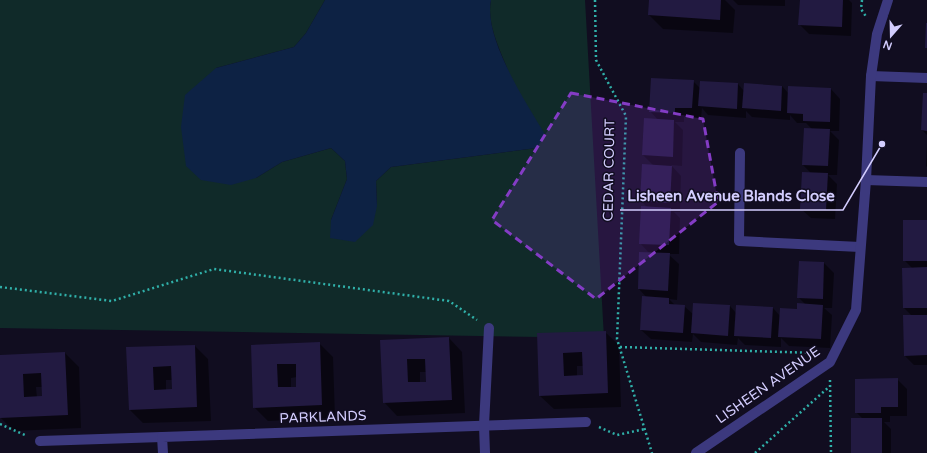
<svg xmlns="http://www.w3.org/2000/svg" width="927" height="453" font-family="'Varela Round',sans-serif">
<rect width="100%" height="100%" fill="#110d20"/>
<!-- green -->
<path fill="#102a29" d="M0 0H325L306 33 294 47 216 68 256 178 282 162 331 148 345 161 347 179 331 220 377 206 376 181 391 167 536 148C527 123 518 98 509 73 501 51 486 25 491 0H585L604 338 0 328Z"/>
<!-- water -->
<path fill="#0d2244" d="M325 0H491C483 38 527 104 546 136L536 148 391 167 376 181 377 206 373 225 355 242 330 238 331 220 347 179 345 161 331 148 282 162 256 178 231 185 201 180 186 166 181 127 185 95 216 68 294 47 306 33Z"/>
<!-- shadow -->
<g fill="#0007" fill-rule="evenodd">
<path d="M650 0H725L735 10 733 33 663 29 649 15Z"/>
<path d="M733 0H785V6L738 5Z"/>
<path d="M801 0H849L852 3 851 36 809 34 799 24Z"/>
<path d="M693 81 700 88 701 82 738 84 744 91 782 86 789 94 831 89 840 99 839 131H830L839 140 837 175H828L837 184 835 219 811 218 801 209 812 174 803 165 813 130 806 123H797L790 115V120L752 117 746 111V118L708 115 702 108 701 118 684 117V122H675L683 130 682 166 671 165 681 176 680 212H674L680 218 679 254H668L679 264 677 300 669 299 675 305 684 306 693 314 730 306 736 313 773 308 780 316 798 310 806 305 798 297 800 262 824 263 834 273 832 308H824L832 315 830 348 789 346 781 338V347L745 345 738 338 737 345 701 342 693 334 692 342 651 339 641 330 647 298 639 289 650 254 640 243 648 208 641 201 654 166 643 155 658 120 650 111Z"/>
<path d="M927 94V135L922 130Z"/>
<path d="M927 144V167L926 166Z"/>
<path d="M927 221V365H914L905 356 912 316 904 308 912 268 904 260Z"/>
<path d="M605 332 619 345 621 407 554 409 540 396 538 334ZM577 366H583L584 376H577Z"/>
<path d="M449 338 462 352 465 413 397 416 384 402 382 341ZM420 372H427V382L420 383Z"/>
<path d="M319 343 333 357 335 418 268 421 254 407 252 346ZM297 377 298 388H291V378Z"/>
<path d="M195 346 208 359 211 421 143 423 130 410 127 348ZM166 380H172L173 390H166Z"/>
<path d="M65 353 79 367 81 428 14 431 0 417V356ZM36 387H43V397L37 398Z"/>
<path d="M897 379 907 389V416H890V422H884L891 429V453H852L863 419 856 412Z"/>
</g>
<!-- building -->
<g fill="#221a41" fill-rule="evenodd">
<path d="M649 0H721L720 20 648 15Z"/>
<path d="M800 0H843L842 27 798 25Z"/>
<path d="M926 23H927V48H925Z"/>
<path d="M651 78 694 80 692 108H675V113L649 112Z"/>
<path d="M700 81 738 83 737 109 698 106Z"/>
<path d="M744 83 782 86 781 111 742 108Z"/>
<path d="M788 86 831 88 830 122 803 121V114L787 113Z"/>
<path d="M923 93H927V131L921 130Z"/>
<path d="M644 118 674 120 673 157 642 155Z"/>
<path d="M804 128 830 129 828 166 802 165Z"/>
<path d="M642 164 672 166 670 203 640 201Z"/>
<path d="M802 172 828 173 826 210 800 209Z"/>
<path d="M641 206 671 208 669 245 639 244Z"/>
<rect x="903" y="220" width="24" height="41"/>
<path d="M639 252 670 253 668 291 638 289Z"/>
<path d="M799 261 824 262 823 299 797 298Z"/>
<path d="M927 267V308H903L902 268Z"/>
<path d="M642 296 669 298V304L685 305 683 333 640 330Z"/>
<path d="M693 303 730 305 728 336 691 333Z"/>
<path d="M797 303 823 305 821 339 778 337 780 308 797 309Z"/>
<path d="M736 305 773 307 771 338 734 336Z"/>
<path d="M903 315H927V355L904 356Z"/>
<path d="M606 331 608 393 539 396 537 333ZM582 352 583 375 564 376 563 353Z"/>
<path d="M449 337 452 400 383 403 380 340ZM407 359H425L426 382H408Z"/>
<path d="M320 342 322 405 253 408 251 345ZM277 364H296V387H278Z"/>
<path d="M195 345 197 407 129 410 126 347ZM171 366 172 389 154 390 153 367Z"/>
<path d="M65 352 68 415 0 418V355ZM41 373 42 396 24 397 23 374Z"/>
<path d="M898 378V407H881V413H855V379Z"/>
<rect x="851" y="418" width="31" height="35"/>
</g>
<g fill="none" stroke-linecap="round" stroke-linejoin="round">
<!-- path -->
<g stroke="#30b0a9" stroke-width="2.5" stroke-dasharray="2 3" stroke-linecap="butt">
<path d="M595 0 596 60 626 116 617 339 652 453"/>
<path d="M862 0 861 9 867 18"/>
<path d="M0 287 112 301 214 269 449 301 477 320"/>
<path d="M620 347 816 353"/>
<path d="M830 380 831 453"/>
<path d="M0 424 27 436"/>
<path d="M599 427 617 435 645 429"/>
<path d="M755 453 830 386"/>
</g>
<!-- service -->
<path stroke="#3c397e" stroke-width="10" d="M40 441 162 437"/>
<!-- minor -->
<g stroke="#3c397e" stroke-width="10">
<path d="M871 76 927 78"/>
<path d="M740 153 739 241 860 247"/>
<path d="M866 180 927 182"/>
<path d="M163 453 162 437 586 422"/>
<path d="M485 453 484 425 489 328"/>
<path d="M696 453 830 362 856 310 866 180 871 76 877 34 888 0"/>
</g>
</g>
<!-- marked area -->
<path fill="#843cc5" fill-opacity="0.2" stroke="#843cc5" stroke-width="3" stroke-dasharray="8 5" stroke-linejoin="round" d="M571 93 703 119 718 202 596 299 492 220Z"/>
<g text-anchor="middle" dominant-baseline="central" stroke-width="3" stroke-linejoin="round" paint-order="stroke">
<!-- street labels -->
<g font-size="14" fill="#d3cdfe" stroke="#110d20">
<text transform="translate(609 170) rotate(-89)">CEDAR COURT</text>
<text transform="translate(768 385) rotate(-35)">LISHEEN AVENUE</text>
<text transform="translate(323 417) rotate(-2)">PARKLANDS</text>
</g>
</g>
<!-- callouts -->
<path fill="none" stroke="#d3cdfe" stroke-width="1.5" d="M882 144L843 210H620"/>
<circle fill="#d3cdfe" stroke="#110d20" stroke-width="1.5" cx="882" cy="144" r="4"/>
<g font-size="15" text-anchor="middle" font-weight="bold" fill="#d3cdfe" stroke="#110d20" stroke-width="3" stroke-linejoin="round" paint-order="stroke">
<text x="731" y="201">Lisheen Avenue Blands Close</text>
</g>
<!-- north arrow -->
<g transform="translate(891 36) rotate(200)" stroke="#110d20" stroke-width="3" paint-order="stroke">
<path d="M0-3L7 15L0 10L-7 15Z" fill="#d3cdfe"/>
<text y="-6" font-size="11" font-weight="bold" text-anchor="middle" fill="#d3cdfe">N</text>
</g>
</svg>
